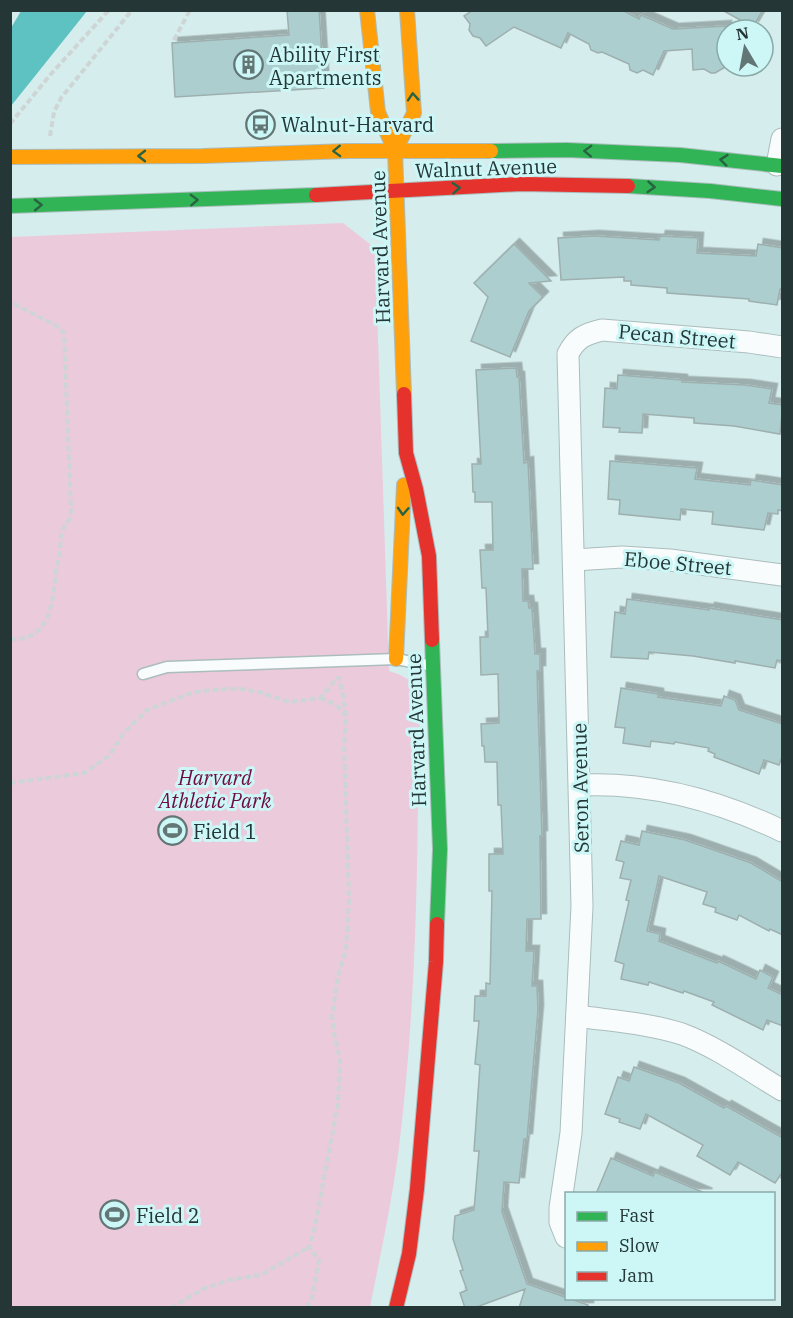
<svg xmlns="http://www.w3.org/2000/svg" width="793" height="1318" font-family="'IBM Plex Serif',serif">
<defs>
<filter id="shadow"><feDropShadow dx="5.5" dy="-5.5" stdDeviation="0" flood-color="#0004"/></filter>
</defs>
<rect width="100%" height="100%" fill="#d6eded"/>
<!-- green -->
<path fill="#ebcadc" d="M343 223 375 248 389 671C399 674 410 678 415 688 423 707 419 773 418 797 417 916 413 1037 398 1155 391 1206 380 1257 370 1307H11V237Z"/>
<!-- water -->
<path fill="#5dc2c1" d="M21 11H87L11 106V28Z"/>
<!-- building -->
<g fill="#accece" stroke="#9eafaf" stroke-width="1.5" filter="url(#shadow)">
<path d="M287 10H319L324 88 175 97 172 43 289 35Z"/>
<path d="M473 10H622L639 19 641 15 673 29 726 26 727 66 715 73H711L704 69 693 70 692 49 664 51 653 75 643 70 637 73 630 70 629 64 602 52 598 53 591 50 589 44 568 33 561 48 514 27 486 46 480 38 473 36 469 30 470 24 464 16Z"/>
<path d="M722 10H763L753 27Z"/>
<path d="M594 236 659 240 660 236 698 238 697 253 756 256 758 244 783 248V290L780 289 777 305 749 301V299L667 293V288L631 285V281H624V277L561 280 558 238Z"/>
<path d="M514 244 551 281 529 283 543 297 529 311 510 357 471 341 488 297 474 283Z"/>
<path d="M516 368 517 377H519L524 463 528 462 533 569H522L523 601H528L529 608H532L535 654H540V671H537L542 836H540L541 919H527L526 951H534L532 986H537L538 1010 527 1139H524L519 1183 504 1182 502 1212 527 1284 588 1305V1308H519L525 1289 474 1308H465L460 1293 467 1290 460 1271 463 1270 453 1239 455 1216 474 1210 479 1151H474L480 1065 475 1064 479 1021H474L475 996H486V983L490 984 492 891H489V854H503L501 805H498L497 762H485L484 746H482L481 724 499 723 498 674 481 675 480 637H488L486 588H482L480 550H493L492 502H475V492H473L472 464H481L476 370Z"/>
<path d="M618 375 682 380V382L745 385 772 389 769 403 783 405 780 434 734 426 694 423V418L643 414 642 433 619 432 620 428 603 427 605 388 617 389Z"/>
<path d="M610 461 697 468 695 479 750 485 751 480 783 485V511L778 510V514L768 513 764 530 712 524 713 512 681 509 680 520 619 514 620 500 608 499Z"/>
<path d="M627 599 709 610V608L783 620V661L777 660 775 668 735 661V663L693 656 649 652 648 659 611 657 615 612 625 614Z"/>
<path d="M621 688 658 694V697L721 706 724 696 735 700 739 710 783 724V754L779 765 764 760 759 774 714 757 715 754 708 751 709 748 675 742 674 744 651 741 650 747 623 743 625 728 615 727Z"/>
<path d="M642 831 685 840 711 849 751 863 783 882V935L770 929 769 931 739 915 737 920 715 912 716 908 703 904 707 892 659 876 647 931 660 934 659 941 717 963 718 961 756 979 760 970 773 977 768 988 783 995V1026L767 1020 763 1030 712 1005 714 1002 684 991 683 993 649 982 648 985 621 979 624 964 615 961 629 901 626 900 631 880 620 878 624 862 616 860 621 841 639 845Z"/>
<path d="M634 1067 679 1083 724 1108 726 1106 783 1138V1171L775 1183 738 1162 730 1175 697 1156 703 1145 646 1114 640 1129 619 1122 620 1119 605 1114 618 1077 629 1081Z"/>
<path d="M611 1158 653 1176 655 1172 707 1194H596Z"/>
</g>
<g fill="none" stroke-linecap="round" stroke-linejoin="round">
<defs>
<path id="lane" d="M143 674 167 667 396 659 433 666"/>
<g id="street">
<path d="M777 165 782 139"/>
<path d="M574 560 622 557 670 560 782 575"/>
<path d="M580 785C650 782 720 801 782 831"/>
<path d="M577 1016C612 1021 648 1023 682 1034 717 1047 750 1071 782 1090"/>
<path d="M566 1237 560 1222V1208L571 1133 582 906 568 354C576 338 585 334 602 330L749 342 782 347"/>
</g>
<g id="fast">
<path d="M491 151 567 150 680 155 782 166"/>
<path d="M628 186 710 191 782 199"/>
<path d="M10 206 316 195"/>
<path d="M432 640 440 849 437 924"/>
</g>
<g id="slow">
<path d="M367 10 378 112 395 151 404 394"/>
<path d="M395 151 414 113 407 10"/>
<path d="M10 157 203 156 348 151H491"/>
<path d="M396 659 404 485"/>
</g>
<g id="jam">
<path d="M316 195 521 184 628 186"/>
<path d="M404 394 406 453 416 489 429 556 432 640"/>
<path d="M396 1308 409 1254 417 1189 436 962 437 924"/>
</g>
</defs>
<!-- lane casing -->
<use href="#lane" stroke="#abbdbd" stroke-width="13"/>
<!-- street casing -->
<use href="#street" stroke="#abbdbd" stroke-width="23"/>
<!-- fast casing -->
<use href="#fast" stroke="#abbdbd" stroke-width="16"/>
<!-- slow casing -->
<use href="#slow" stroke="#abbdbd" stroke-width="16"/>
<!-- jam casing -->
<use href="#jam" stroke="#abbdbd" stroke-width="16"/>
<!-- path -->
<g stroke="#ced5d5" stroke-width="4" stroke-dasharray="6 3" stroke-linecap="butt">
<path d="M174 40 190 10"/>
<path d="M10 124 51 74 109 10"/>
<path d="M50 136 54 112 61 98 132 10"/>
<path d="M10 639C51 642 53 600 56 571 56 566 58 563 59 558 61 551 60 542 61 535 62 526 71 523 71 510L64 333 57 326 12 303"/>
<path d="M320 698 335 704 346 715"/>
<path d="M10 783 84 773 110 755 123 734 147 710 194 692 225 689H242L259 692 289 702 320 698 338 677"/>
<path d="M171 1308 203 1289 229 1280 261 1275 309 1247"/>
<path d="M307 1308 312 1298 319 1260 309 1247 314 1231 338 1104 340 1058 335 1039 332 1016 339 971 346 950 349 900 344 744 346 715 342 689 338 676"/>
</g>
<!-- lane -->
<use href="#lane" stroke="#f9fcfc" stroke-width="10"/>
<!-- street -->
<use href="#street" stroke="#f9fcfc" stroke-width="21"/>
<!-- fast -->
<use href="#fast" stroke="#30b455" stroke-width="14"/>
<!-- slow -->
<use href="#slow" stroke="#ff9f0a" stroke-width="14"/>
<!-- jam -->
<use href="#jam" stroke="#e5322d" stroke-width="14"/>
</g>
<!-- one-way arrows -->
<defs><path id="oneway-chevron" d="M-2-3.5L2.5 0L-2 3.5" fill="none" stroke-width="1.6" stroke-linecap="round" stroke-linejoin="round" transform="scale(1.5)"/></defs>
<g stroke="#296241">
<use href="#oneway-chevron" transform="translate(413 97) rotate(-94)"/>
<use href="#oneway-chevron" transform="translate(337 151) rotate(178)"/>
<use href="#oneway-chevron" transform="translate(588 151) rotate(-178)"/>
<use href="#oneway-chevron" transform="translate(142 156) rotate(180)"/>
<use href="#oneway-chevron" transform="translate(724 160) rotate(-174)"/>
<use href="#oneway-chevron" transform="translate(651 187) rotate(4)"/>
<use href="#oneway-chevron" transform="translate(456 188) rotate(-4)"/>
<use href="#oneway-chevron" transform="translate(194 200) rotate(-2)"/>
<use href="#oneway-chevron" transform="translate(38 205) rotate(-1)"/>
<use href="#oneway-chevron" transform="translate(403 511) rotate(93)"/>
</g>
<!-- icons -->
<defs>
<symbol id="building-ring" viewBox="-11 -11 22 22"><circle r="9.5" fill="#ccf7f6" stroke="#637676" stroke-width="1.5"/><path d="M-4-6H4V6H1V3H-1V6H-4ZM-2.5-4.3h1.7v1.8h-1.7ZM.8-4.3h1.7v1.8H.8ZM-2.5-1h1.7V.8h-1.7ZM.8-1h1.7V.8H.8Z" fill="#637676"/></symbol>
<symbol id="bus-ring" viewBox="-11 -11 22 22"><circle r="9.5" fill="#ccf7f6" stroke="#637676" stroke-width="1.5"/><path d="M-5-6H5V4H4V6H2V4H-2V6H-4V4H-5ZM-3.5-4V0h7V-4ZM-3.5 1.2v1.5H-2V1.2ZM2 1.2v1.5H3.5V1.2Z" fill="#637676"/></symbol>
<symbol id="stadium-ring" viewBox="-11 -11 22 22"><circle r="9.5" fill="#ccf7f6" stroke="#637676" stroke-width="1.5"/><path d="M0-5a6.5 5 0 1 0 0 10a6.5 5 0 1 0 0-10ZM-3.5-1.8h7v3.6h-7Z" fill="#637676"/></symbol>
</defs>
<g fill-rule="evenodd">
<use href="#building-ring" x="232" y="48" width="33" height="33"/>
<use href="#bus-ring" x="244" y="108" width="33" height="33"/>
<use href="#stadium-ring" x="156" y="814" width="33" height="33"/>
<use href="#stadium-ring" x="98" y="1198" width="33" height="33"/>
</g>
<g text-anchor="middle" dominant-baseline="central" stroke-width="6" stroke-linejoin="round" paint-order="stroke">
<!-- poi labels -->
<g font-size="20" fill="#253636" stroke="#ccf7f6" text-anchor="start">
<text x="269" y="54">Ability First<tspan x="269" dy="23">Apartments</tspan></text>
<text x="281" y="124">Walnut-Harvard</text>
<text x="193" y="831">Field 1</text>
<text x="136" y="1215">Field 2</text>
</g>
<!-- street labels -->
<g font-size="20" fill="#253636" stroke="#ccf7f6">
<text transform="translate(486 168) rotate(-2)">Walnut Avenue</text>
<text transform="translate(380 247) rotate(-92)">Harvard Avenue</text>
<text transform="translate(677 336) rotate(5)">Pecan Street</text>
<text transform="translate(678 563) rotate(5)">Eboe Street</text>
<text transform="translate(416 730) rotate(-92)">Harvard Avenue</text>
<text transform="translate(580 788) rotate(-91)">Seron Avenue</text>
</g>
<!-- park labels -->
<g font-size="20" font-style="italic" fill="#6e0a42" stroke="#ccf7f6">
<text x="215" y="777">Harvard<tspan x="215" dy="23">Athletic Park</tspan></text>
</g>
</g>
<!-- border -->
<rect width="793" height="1318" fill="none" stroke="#253636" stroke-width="24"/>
<!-- legend -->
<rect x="565" y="1192" width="210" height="108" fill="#ccf7f6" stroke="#89aaa9" stroke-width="1.5"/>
<rect x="577" y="1212" width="30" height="9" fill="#30b455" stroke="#89aaa9" stroke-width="1.5"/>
<text x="619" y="1222" font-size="18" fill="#253636">Fast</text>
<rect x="577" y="1242" width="30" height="9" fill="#ff9f0a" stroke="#89aaa9" stroke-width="1.5"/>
<text x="619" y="1252" font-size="18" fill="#253636">Slow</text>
<rect x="577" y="1272" width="30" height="9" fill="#e5322d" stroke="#89aaa9" stroke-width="1.5"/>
<text x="619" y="1282" font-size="18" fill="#253636">Jam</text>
<!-- north arrow -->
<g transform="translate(745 48) rotate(350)"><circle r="28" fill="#ccf7f6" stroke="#89aaa9" stroke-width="1.5"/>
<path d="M0-4.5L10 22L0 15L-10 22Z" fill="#637676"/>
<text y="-9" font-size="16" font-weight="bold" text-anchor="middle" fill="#253636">N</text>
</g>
</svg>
